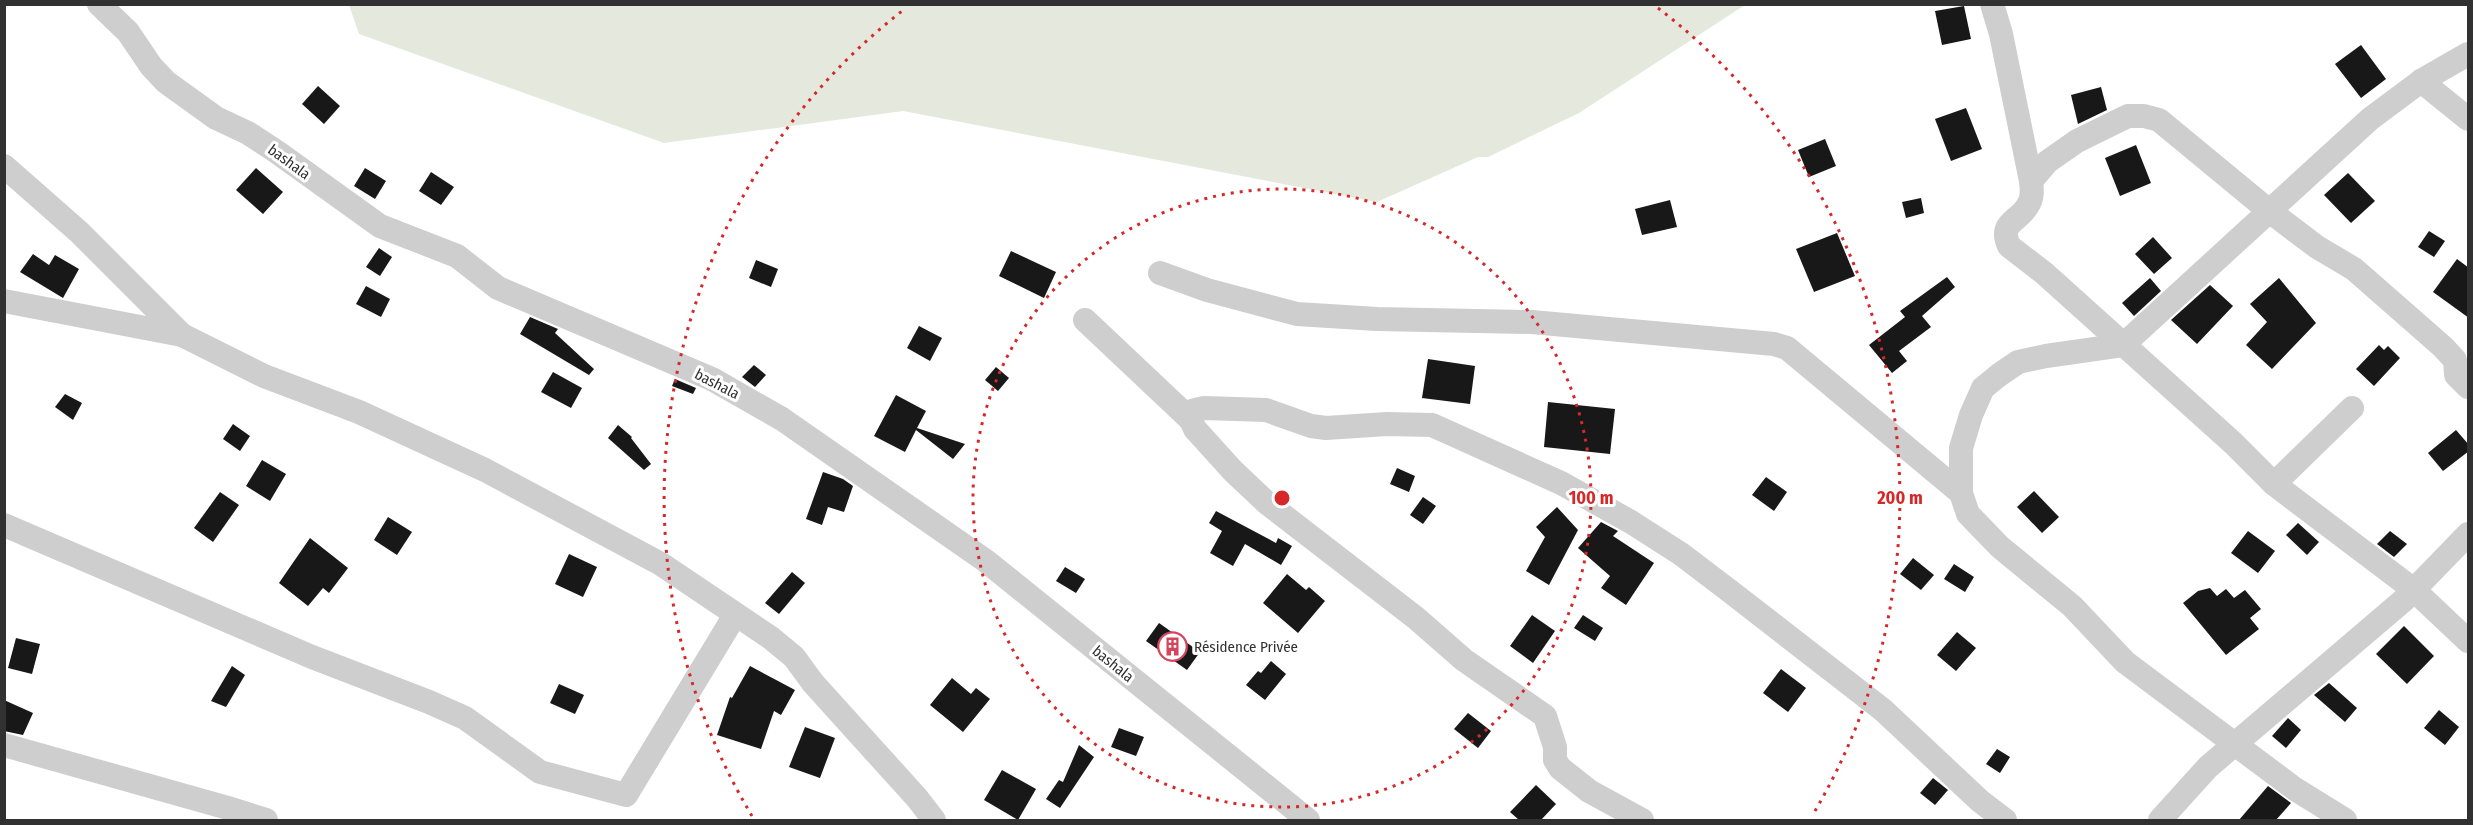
<svg xmlns="http://www.w3.org/2000/svg" width="2473" height="825" font-family="'Fira Sans Condensed',sans-serif">
<rect width="100%" height="100%" fill="#fff"/>
<!-- green -->
<path fill="#e5e9dd" d="M349 5V4L1745 5 1579 113 1488 157H1478L1377 202 903 111 664 143 359 34Z"/>
<!-- building -->
<g fill="#181818">
<path d="M1964 6 1971 39 1942 45 1935 11Z"/>
<path d="M2361 45 2386 79 2361 98 2335 64Z"/>
<path d="M318 86 340 106 324 124 302 104Z"/>
<path d="M2101 87 2107 110 2078 124 2071 95Z"/>
<path d="M1966 108 1982 149 1951 161 1935 119Z"/>
<path d="M1825 139 1836 166 1809 177 1798 150Z"/>
<path d="M2136 145 2151 183 2120 196 2105 158Z"/>
<path d="M256 168 283 192 263 214 236 190Z"/>
<path d="M365 168 386 181 375 199 354 186Z"/>
<path d="M431 172 454 187 441 205 419 191Z"/>
<path d="M2348 173 2375 201 2351 223 2324 195Z"/>
<path d="M1921 198 1924 213 1906 218 1902 202Z"/>
<path d="M1670 200 1677 227 1642 235 1635 209Z"/>
<path d="M2429 231 2445 241 2434 257 2418 247Z"/>
<path d="M1837 233 1855 276 1814 292 1796 249Z"/>
<path d="M2153 237 2172 258 2154 274 2135 254Z"/>
<path d="M379 248 392 257 380 276 366 267Z"/>
<path d="M1011 251 1056 272 1044 298 999 276Z"/>
<path d="M33 254 49 265 55 255 79 269 63 298 20 272Z"/>
<path d="M2457 259 2469 268V318L2433 292Z"/>
<path d="M756 260 778 269 771 287 749 278Z"/>
<path d="M1947 277 1955 287 1922 316 1931 327 1899 351 1907 361 1892 373 1869 345 1905 317 1900 311Z"/>
<path d="M2150 278 2161 291 2134 316 2122 303Z"/>
<path d="M2279 278 2316 323 2272 369 2246 345 2267 322 2250 304Z"/>
<path d="M2210 285 2233 306 2197 344 2171 320Z"/>
<path d="M366 286 390 299 381 317 356 304Z"/>
<path d="M530 317 558 329 555 333 594 369 589 375 520 334Z"/>
<path d="M919 326 942 338 930 361 907 348Z"/>
<path d="M2379 345 2384 350 2388 346 2400 358 2374 386 2356 369Z"/>
<path d="M1428 359 1475 366 1470 404 1422 398Z"/>
<path d="M754 365 766 375 755 387 742 377Z"/>
<path d="M996 367 1009 378 998 391 985 380Z"/>
<path d="M553 372 582 388 571 408 541 392Z"/>
<path d="M675 379 696 388 693 394 672 386Z"/>
<path d="M65 394 82 403 73 420 55 407Z"/>
<path d="M896 395 926 411 917 428 965 444 953 459 916 430 905 452 874 436Z"/>
<path d="M1548 402 1615 409 1610 454 1544 447Z"/>
<path d="M233 424 250 436 240 451 223 439Z"/>
<path d="M618 425 632 437 631 438 651 464 644 470 608 438Z"/>
<path d="M2456 430 2469 445V451L2443 471 2428 453Z"/>
<path d="M262 460 286 474 270 501 246 486Z"/>
<path d="M1397 468 1415 476 1409 492 1390 484Z"/>
<path d="M823 472 843 479 853 486 844 512 828 507 822 525 806 519Z"/>
<path d="M1766 477 1787 492 1774 511 1752 495Z"/>
<path d="M2034 491 2059 517 2042 533 2017 507Z"/>
<path d="M220 492 239 505 213 542 194 528Z"/>
<path d="M1423 497 1436 506 1423 524 1410 515Z"/>
<path d="M1557 507 1578 530 1549 585 1526 571 1545 537 1536 527Z"/>
<path d="M1216 511 1276 543 1278 538 1292 546 1281 565 1245 544 1233 566 1210 553 1222 531 1209 523Z"/>
<path d="M388 517 412 532 397 555 374 540Z"/>
<path d="M1601 522 1618 531 1613 536 1654 563 1626 605 1601 588 1610 576 1578 548Z"/>
<path d="M2298 523 2319 542 2307 555 2286 535Z"/>
<path d="M2248 531 2275 551 2258 573 2231 553Z"/>
<path d="M2390 531 2407 544 2394 557 2377 544Z"/>
<path d="M310 538 348 568 329 593 323 588 308 606 279 583Z"/>
<path d="M569 554 597 567 583 597 555 584Z"/>
<path d="M1913 558 1934 575 1921 590 1900 574Z"/>
<path d="M1954 564 1974 577 1965 592 1944 579Z"/>
<path d="M1065 567 1085 579 1076 593 1056 581Z"/>
<path d="M792 572 805 583 779 614 765 603Z"/>
<path d="M1287 574 1306 590 1309 587 1325 601 1298 633 1263 603Z"/>
<path d="M2210 588 2217 596 2226 589 2234 598 2245 590 2261 609 2250 618 2259 629 2226 655 2183 603 2198 591Z"/>
<path d="M1532 615 1555 631 1533 663 1510 646Z"/>
<path d="M1583 615 1603 628 1595 641 1574 628Z"/>
<path d="M1159 623 1200 652 1187 670 1146 641Z"/>
<path d="M2404 626 2434 656 2407 684 2376 654Z"/>
<path d="M1957 632 1976 648 1956 671 1937 655Z"/>
<path d="M16 638 40 644 32 674 8 668Z"/>
<path d="M1271 661 1286 674 1265 700 1246 685 1258 671 1261 673Z"/>
<path d="M232 666 245 675 226 707 211 701Z"/>
<path d="M750 666 795 690 781 715 774 711 761 749 717 735 730 697 732 698Z"/>
<path d="M1781 669 1806 688 1788 712 1763 693Z"/>
<path d="M952 678 971 694 976 688 990 699 963 732 930 705Z"/>
<path d="M2329 683 2357 708 2345 722 2314 695Z"/>
<path d="M559 684 584 695 575 714 550 703Z"/>
<path d="M4 700 33 713 23 735 4 731Z"/>
<path d="M2439 710 2459 727 2445 745 2424 728Z"/>
<path d="M1468 713 1491 731 1478 748 1454 729Z"/>
<path d="M2288 718 2301 730 2286 748 2272 736Z"/>
<path d="M805 727 835 738 820 778 789 767Z"/>
<path d="M1119 728 1144 737 1136 756 1111 747Z"/>
<path d="M1079 745 1094 757 1060 808 1046 799 1059 780 1063 782Z"/>
<path d="M1997 749 2010 757 2000 773 1986 764Z"/>
<path d="M1002 770 1036 789 1018 820 984 800Z"/>
<path d="M1933 778 1948 790 1935 805 1920 793Z"/>
<path d="M1536 785 1556 804 1541 820H1519L1510 812Z"/>
<path d="M2268 786 2291 803 2276 820H2239Z"/>
</g>
<g fill="none" stroke-linecap="round" stroke-linejoin="round">
<!-- minor -->
<g stroke="#cecece" stroke-width="24">
<path d="M99 4 128 32 151 66 166 82 216 118 248 133 277 152 380 226 457 256 498 288 712 379 782 419 986 561 1308 820"/>
<path d="M1992 4 2001 34 2031 181 2047 162 2077 141 2128 116H2144L2159 120 2268 210 2317 247 2354 269 2443 347 2455 360 2456 375 2468 387"/>
<path d="M2421 81 2468 119"/>
<path d="M4 166 79 232 182 335 264 376 359 412 485 470 661 564 771 638 794 657 813 683 917 798 934 820"/>
<path d="M2031 181C2032 189 2033 198 2028 205 2019 222 1998 222 2009 246L2044 273 2233 443 2274 484 2414 590 2468 641"/>
<path d="M1160 273 1207 290 1297 314 1377 319 1532 322 1774 344 1787 348 1961 493 1968 514 2000 547 2072 606 2125 662 2295 789 2345 820"/>
<path d="M4 301 182 335"/>
<path d="M1085 320 1191 420"/>
<path d="M2274 484 2352 408"/>
<path d="M1961 493V448L1971 415 1983 388 1999 375 2018 362 2046 356 2123 345 2370 119 2421 81 2468 54"/>
<path d="M4 525 312 657 429 702 465 718 540 772 626 795 735 615"/>
<path d="M4 745 228 808 266 820"/>
<path d="M1642 820 1589 791 1560 768 1555 760V747L1545 716 1464 660 1416 618 1267 503 1233 471 1195 429 1191 420 1192 411 1204 408 1266 410 1311 426 1326 428 1387 424 1432 425 1561 483 1631 522 1681 554 1731 592 1883 710 1980 801 2005 820"/>
<path d="M2160 820 2208 767 2405 599 2468 534"/>
</g>
</g>
<!-- distance rings -->
<g fill="none" stroke="#d62828" stroke-width="3" stroke-dasharray="3 6">
<circle cx="1282" cy="498" r="309"/>
<path d="M752 816A618 618 0 0 1 906 8M1658 8A618 618 0 0 1 1812 816"/>
</g>
<!-- icons -->
<defs>
<symbol id="building-ring" viewBox="-11 -11 22 22"><circle r="9.5" fill="#fff" stroke="#d4465e" stroke-width="1.5"/><path d="M-4-6H4V6H1V3H-1V6H-4ZM-2.5-4.3h1.7v1.8h-1.7ZM.8-4.3h1.7v1.8H.8ZM-2.5-1h1.7V.8h-1.7ZM.8-1h1.7V.8H.8Z" fill="#d4465e"/></symbol>
</defs>
<g fill-rule="evenodd">
<use href="#building-ring" x="1156" y="630" width="33" height="33"/>
</g>
<g text-anchor="middle" dominant-baseline="central" stroke-width="6" stroke-linejoin="round" paint-order="stroke">
<!-- street labels -->
<g font-size="15" fill="#313131" stroke="#fff">
<text transform="translate(289 162) rotate(36)">bashala</text>
<text transform="translate(717 384) rotate(27)">bashala</text>
<text transform="translate(1113 664) rotate(39)">bashala</text>
</g>
<!-- poi labels -->
<g font-size="15" fill="#313131" stroke="#fff" text-anchor="start">
<text x="1194" y="647">Résidence Privée</text>
</g>
</g>
<circle cx="1282" cy="498" r="9" fill="#d62828" stroke="#fff" stroke-width="3"/>
<g font-size="18" text-anchor="middle" font-weight="bold" fill="#d62828" stroke="#fff" stroke-width="6" stroke-linejoin="round" paint-order="stroke">
<text x="1591" y="504">100 m</text>
<text x="1900" y="504">200 m</text>
</g>
<!-- border -->
<rect width="2473" height="825" fill="none" stroke="#313131" stroke-width="12"/>
</svg>
